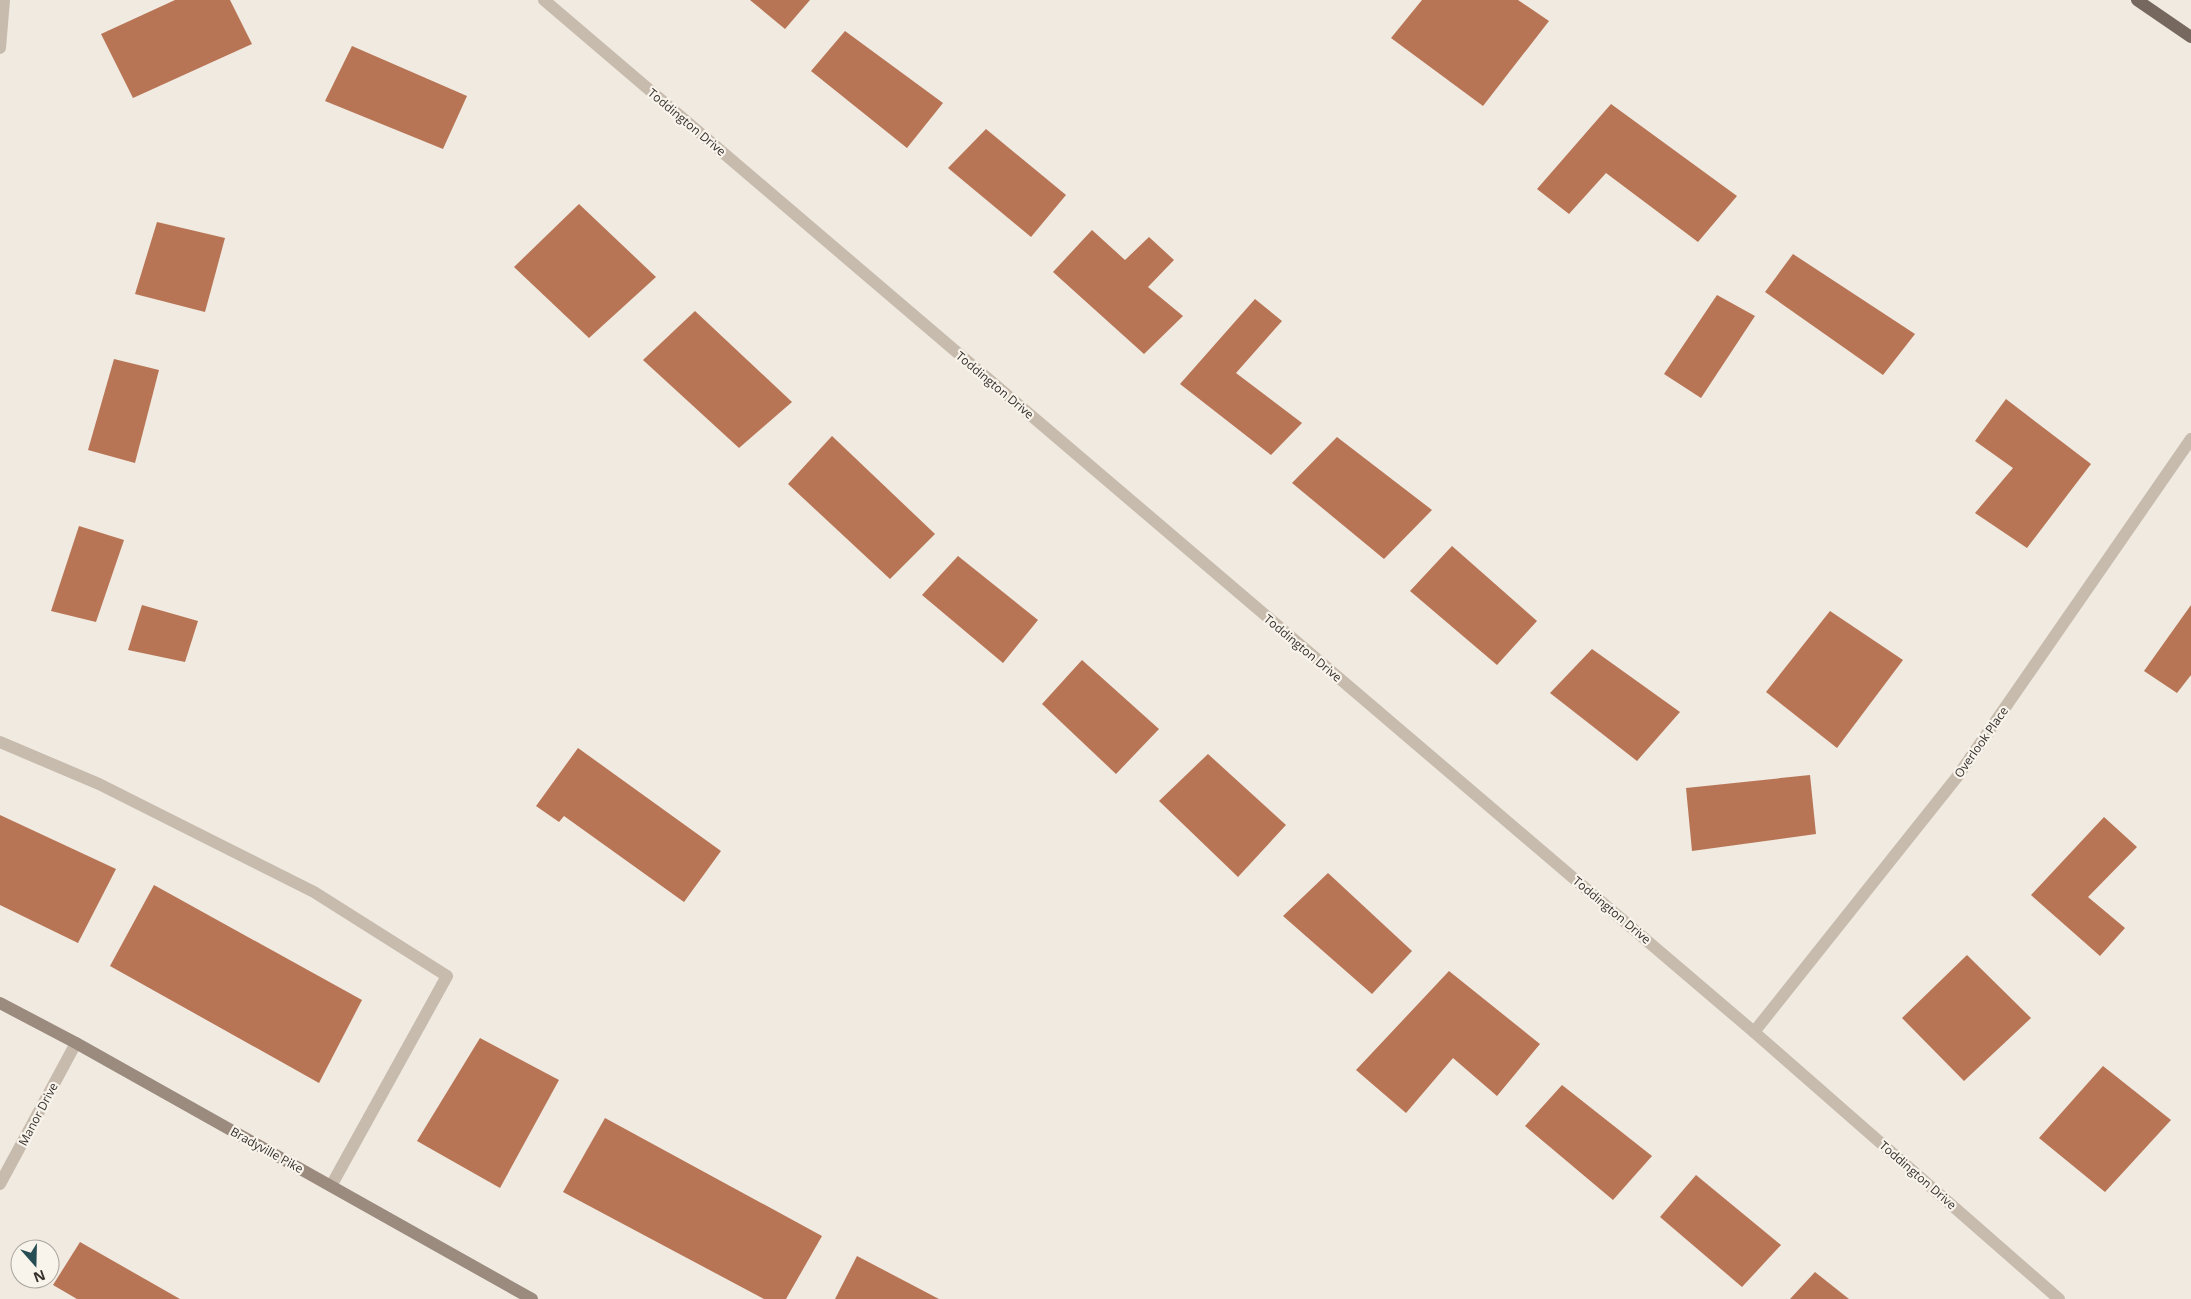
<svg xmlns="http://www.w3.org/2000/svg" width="2191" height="1299" font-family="'Open Sans',sans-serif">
<rect width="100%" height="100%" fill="#f0eae0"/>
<!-- building -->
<g fill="#b87556">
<path d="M175 0H230L252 44 133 98 101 34Z"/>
<path d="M750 0H810L785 29Z"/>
<path d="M1422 0H1518L1549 21 1483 106 1391 38Z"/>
<path d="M845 31 943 103 907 148 811 71Z"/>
<path d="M352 46 467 96 443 149 325 101Z"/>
<path d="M1611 104 1737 196 1698 242 1606 173 1569 214 1537 189Z"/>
<path d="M986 129 1066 195 1031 237 948 168Z"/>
<path d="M579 204 656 277 589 338 514 267Z"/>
<path d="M157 222 225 238 205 312 135 294Z"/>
<path d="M1092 230 1125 260 1149 237 1174 260 1148 287 1183 316 1144 354 1053 272Z"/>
<path d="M1793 254 1915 334 1883 375 1765 292Z"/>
<path d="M1717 295 1755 316 1701 398 1664 374Z"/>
<path d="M1255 299 1282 321 1236 373 1302 423 1271 455 1180 384Z"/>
<path d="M695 311 792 402 739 448 643 360Z"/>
<path d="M114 359 159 370 135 463 88 450Z"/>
<path d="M2006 399 2091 464 2027 548 1975 513 2013 468 1975 441Z"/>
<path d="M832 436 935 534 890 579 788 484Z"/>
<path d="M1337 437 1432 510 1384 559 1292 483Z"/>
<path d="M79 526 124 540 96 622 51 611Z"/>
<path d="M1452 546 1537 621 1497 665 1410 591Z"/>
<path d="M958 556 1038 620 1003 663 922 595Z"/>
<path d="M142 605 198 621 185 662 128 650Z"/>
<path d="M2191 605V675L2177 693 2144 671Z"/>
<path d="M1830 611 1903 660 1837 748 1766 692Z"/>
<path d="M1592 649 1680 712 1637 761 1550 693Z"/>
<path d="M1082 660 1159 729 1116 774 1042 704Z"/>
<path d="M578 748 721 851 684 902 564 816 559 822 536 806Z"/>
<path d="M1208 754 1286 825 1238 877 1159 801Z"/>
<path d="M1810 775 1816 834 1692 851 1686 788Z"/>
<path d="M0 815 116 869 78 943 0 905Z"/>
<path d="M2104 817 2137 847 2088 897 2125 928 2100 956 2031 895Z"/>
<path d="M1328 873 1412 951 1372 994 1283 916Z"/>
<path d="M154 885 362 1000 319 1083 110 966Z"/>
<path d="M1967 955 2031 1018 1964 1081 1902 1018Z"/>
<path d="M1449 971 1540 1044 1497 1096 1453 1058 1406 1113 1356 1070Z"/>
<path d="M480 1038 559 1080 500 1188 417 1141Z"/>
<path d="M2103 1066 2171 1120 2105 1192 2039 1138Z"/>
<path d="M1562 1085 1652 1156 1613 1200 1525 1126Z"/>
<path d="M605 1118 822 1236 786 1299H764L563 1192Z"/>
<path d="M1696 1175 1781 1245 1742 1287 1660 1217Z"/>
<path d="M80 1242 180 1299H77L53 1285Z"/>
<path d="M857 1256 939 1299H835Z"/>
<path d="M1815 1272 1849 1299H1790Z"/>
</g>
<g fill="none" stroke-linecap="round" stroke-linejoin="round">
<!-- service -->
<path stroke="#c7bbad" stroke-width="12" d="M0 742 99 784 314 892 447 976 331 1186"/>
<!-- minor -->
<g stroke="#c7bbad" stroke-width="12">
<path d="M544 0 1754 1032 2059 1299"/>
<path d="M0 48 4 0"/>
<path d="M1754 1032 1957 777 2191 439"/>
<path d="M0 1184 76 1043"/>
</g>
<!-- secondary -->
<path stroke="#9b8b7f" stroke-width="12" d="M0 1003 76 1043 532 1299"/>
<!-- primary -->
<path stroke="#76685e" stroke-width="12" d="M2137 0 2191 37"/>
</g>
<g text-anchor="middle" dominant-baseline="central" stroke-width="4.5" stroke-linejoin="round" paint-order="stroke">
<!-- street labels -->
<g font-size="12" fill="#362f2b" stroke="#f8f4ec">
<text transform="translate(687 122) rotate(40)">Toddington Drive</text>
<text transform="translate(995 385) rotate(40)">Toddington Drive</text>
<text transform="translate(1303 648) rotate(40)">Toddington Drive</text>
<text transform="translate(1981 742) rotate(-55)">Overlook Place</text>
<text transform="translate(1612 910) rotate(40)">Toddington Drive</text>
<text transform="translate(38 1114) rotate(-62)">Manor Drive</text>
<text transform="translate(267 1150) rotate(29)">Bradyville Pike</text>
<text transform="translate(1918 1175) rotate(41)">Toddington Drive</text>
</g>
</g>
<!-- north arrow -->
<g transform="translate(35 1264) rotate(160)"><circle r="24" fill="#f8f4ec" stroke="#aaa59f"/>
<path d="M0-4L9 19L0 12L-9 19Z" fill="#254d53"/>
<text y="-8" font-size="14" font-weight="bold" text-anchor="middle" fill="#362f2b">N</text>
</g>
</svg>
